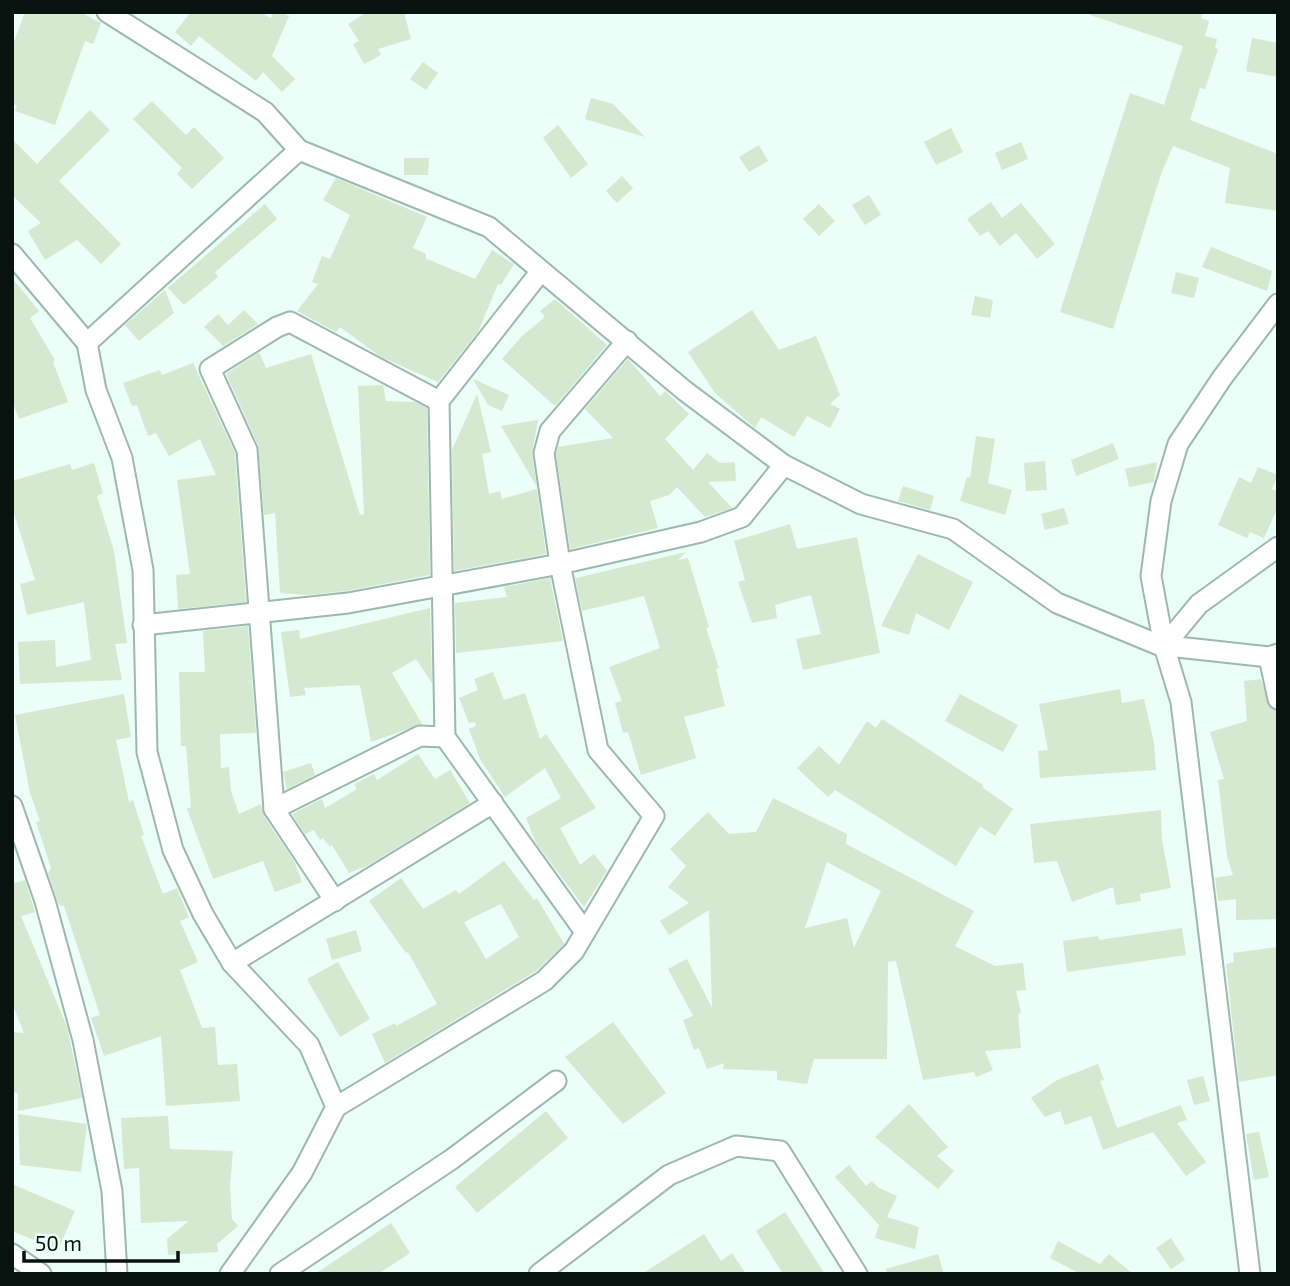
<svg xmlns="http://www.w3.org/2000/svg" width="1290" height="1286" font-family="'Exo 2',sans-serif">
<rect width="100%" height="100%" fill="#ebfef7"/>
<!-- building -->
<g fill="#d5e8d0" fill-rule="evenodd">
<path d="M25 12H80L101 23 93 44 85 41 55 125 15 111 17 105 12 104V47Z"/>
<path d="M191 12H258L271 18 273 12H279L289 16 272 56 295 79 282 92 263 72 256 81 199 36 191 46 175 32Z"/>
<path d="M367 12H404L411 39 378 49 381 55 364 64 353 44 359 41 348 24Z"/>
<path d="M1090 12H1203L1201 18 1209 21 1205 36 1217 39 1215 48 1218 49 1205 89 1200 88 1190 120 1278 154V211L1225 203 1230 168 1173 146 1161 174 1113 329 1060 312 1130 93 1164 105 1183 46 1090 15Z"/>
<path d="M1252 38 1278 43V77L1246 71Z"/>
<path d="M423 62 438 73 426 90 410 79Z"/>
<path d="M591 98 613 104 645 137 585 119Z"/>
<path d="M152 101 186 135 194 127 224 158 192 189 177 174 182 168 133 119Z"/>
<path d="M90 110 110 130 59 181 121 244 101 264 77 240 45 260 28 231 41 223 12 195V139L37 164Z"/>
<path d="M558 125 588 164 571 178 543 138Z"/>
<path d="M951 128 963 152 936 165 924 142Z"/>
<path d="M1021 142 1028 159 1002 170 995 153Z"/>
<path d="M759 145 768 161 749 172 739 157Z"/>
<path d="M404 158H429L428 175H404Z"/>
<path d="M622 176 633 188 617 203 606 191Z"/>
<path d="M336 178 427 217 413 248 426 254V262L427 259 475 279 492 250 514 264 501 285 498 284 478 332 438 382 381 357 340 327 336 332 297 311 318 284 312 282 322 256 330 259 350 215 323 200Z"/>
<path d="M869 195 881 215 865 225 852 205Z"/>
<path d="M991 202 1002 218 1021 203 1055 244 1037 259 1016 233 1000 246 988 231 980 236 967 219Z"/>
<path d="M265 204 277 219 215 272 218 277 184 305 168 288Z"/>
<path d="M819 204 835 221 819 236 803 219Z"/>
<path d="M1211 247 1272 271 1267 291 1202 267Z"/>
<path d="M1176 272 1199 278 1194 298 1171 293Z"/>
<path d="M12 278 39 311 30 318 55 360 53 362 68 402 19 419 12 400Z"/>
<path d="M165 290 174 313 139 341 125 325Z"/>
<path d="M975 296 993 300 990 318 971 315Z"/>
<path d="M555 299 607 345 555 406 502 359 522 336 545 317 540 311Z"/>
<path d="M244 310 258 324 223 346 204 327 218 314 228 325Z"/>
<path d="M752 310 779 350 816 336 840 395 830 404 840 409 830 428 807 416 794 437 761 417 755 428 715 393 688 352Z"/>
<path d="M259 352 266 368 311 354 360 515 364 514 358 386 383 385 386 401 415 402 427 408 430 575 346 591 306 595 280 593 275 513 264 515 258 445 226 374Z"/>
<path d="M628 359 660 396 665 391 689 414 665 439 693 470 707 453 720 463 735 462 736 481 708 482 732 508 705 517 677 487 669 495 650 501 658 528 570 549 556 454 558 447 613 438 585 409Z"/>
<path d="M193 363 235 453 246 602 178 609 176 575 190 574 177 480 216 475 200 439 169 456 156 433 148 436 137 405 132 406 123 383 160 370 162 375Z"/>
<path d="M473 379 509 395 502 411 488 405Z"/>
<path d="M477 394 491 452 482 454 489 494 500 491 502 499 537 489 546 554 454 571 452 450Z"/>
<path d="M538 420 532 454 537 487 501 426Z"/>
<path d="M976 436 995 439 988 483 1012 490 1005 515 960 501 967 477 970 478Z"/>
<path d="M1113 443 1119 459 1076 476 1071 460Z"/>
<path d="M1045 461 1047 490 1026 491 1024 463Z"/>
<path d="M1157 462 1154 482 1129 487 1125 469Z"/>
<path d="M94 463 103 493 97 496 114 551 121 601 127 643 115 644 122 680 20 684 18 642 55 640 56 667 91 660 84 602 27 615 20 584 35 580 12 507V481L70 464 72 470Z"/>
<path d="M1258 467 1278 475 1272 489 1278 492V507L1264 538 1250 532 1247 538 1218 525 1239 477 1251 483Z"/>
<path d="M903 486 934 496 930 510 898 501Z"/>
<path d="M1064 508 1069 524 1045 530 1041 514Z"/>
<path d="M790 524 797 549 857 537 880 653 803 670 796 639 821 634 811 595 775 605 777 618 752 623 738 582 745 580 734 541Z"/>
<path d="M686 552 678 560 688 558 709 627 706 628 719 668 716 669 725 706 684 717 696 758 641 775 628 732 623 733 615 703 622 701 609 667 660 648 644 596 582 611 574 573 576 578Z"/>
<path d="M918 554 973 582 949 630 916 613 909 635 881 626Z"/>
<path d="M550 578 563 641 456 653 455 603 507 597 504 587Z"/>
<path d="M430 608 432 683 416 659 392 673 422 724 371 742 360 685 304 688 306 695 290 697 281 632 299 630 300 639Z"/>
<path d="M248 626 256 733 220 734 221 768 229 767 231 791 239 814 261 804 264 816 294 861 302 882 275 892 263 861 213 879 187 809 191 807 186 746H181L179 672H205L203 631Z"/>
<path d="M493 672 504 700 525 693 540 739 546 734 596 808 560 828 580 865 594 854 607 871 584 907 536 843 526 818 561 798 545 768 505 797 480 759 469 729 476 726 475 722 469 723 459 698 478 690 474 679Z"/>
<path d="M1261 679 1269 707 1278 711V919L1236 920V899L1218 901 1215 878 1233 875 1227 856 1218 780 1224 779 1210 732 1247 721 1244 681Z"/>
<path d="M1120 689 1122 703 1144 699 1154 743 1156 770 1040 778 1038 751 1048 750 1039 704Z"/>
<path d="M124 694 131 737 116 740 129 802 133 800 144 835 141 836 163 894 177 888 189 917 180 921 198 962 180 970 202 1028 215 1027 218 1065 237 1064 240 1101 166 1106 161 1036 104 1056 91 1018 100 1015 64 906 59 905 48 873 51 868 36 822 40 821 30 793 15 715Z"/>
<path d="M960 694 1018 725 1003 752 945 721Z"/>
<path d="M882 719 983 785 982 787 1013 809 995 836 980 826 956 866 835 790 828 797 797 768 819 746 839 765 867 721 876 728Z"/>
<path d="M418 754 435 779 450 770 470 803 367 866 349 873 332 845 330 847 323 838 320 840 314 830 305 834 292 814 322 799 325 808 357 789 354 784 374 774 377 780Z"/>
<path d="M311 763 315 775 287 789 283 772Z"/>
<path d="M773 798 847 834 846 844 974 911 955 946 995 966 1023 963 1026 990 1016 991 1021 1013 1018 1014 1021 1048 985 1051 993 1070 976 1077 974 1072 923 1080 896 961 888 962 887 1059H814L807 1084 777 1080V1071L723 1069 724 1063 707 1069 699 1048 694 1050 683 1020 693 1016 668 969 687 959 712 1008 709 910 669 935 660 921 689 903 668 887 686 866 670 849 708 812 729 834 756 832ZM827 862 881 891 854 948 847 918 805 928Z"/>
<path d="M1161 810 1162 840 1171 888 1140 894 1141 901 1116 905 1113 887 1072 902 1057 861 1034 863 1030 824Z"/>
<path d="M504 861 534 900 537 898 564 944 536 971 385 1063 372 1034 395 1023 396 1026 437 1004 408 952 406 953 369 901 401 878 423 909 456 890 459 894ZM501 904 519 937 486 959 464 922Z"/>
<path d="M25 880 35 912 21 916 67 1027 82 1098 18 1111V1093L12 1092V1032L24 1033 12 1003V884Z"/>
<path d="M1182 928 1186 955 1067 972 1063 941 1098 936 1099 940Z"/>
<path d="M356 930 362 951 332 960 326 939Z"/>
<path d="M1278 947V1075L1239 1082 1226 964 1234 962 1233 953Z"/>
<path d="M338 962 370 1019 340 1037 307 979Z"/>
<path d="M613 1022 666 1093 623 1124 565 1057Z"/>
<path d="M1098 1064 1104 1080 1100 1081 1117 1128 1181 1105 1187 1120 1177 1123 1206 1162 1186 1176 1153 1132 1103 1150 1091 1116 1065 1125 1060 1111 1045 1117 1031 1098 1057 1080Z"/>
<path d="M1203 1076 1210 1101 1194 1105 1187 1080Z"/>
<path d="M909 1104 948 1147 937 1156 954 1171 938 1189 875 1137Z"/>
<path d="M546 1111 568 1138 477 1213 455 1187Z"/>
<path d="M18 1114 87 1124 81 1172 20 1165Z"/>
<path d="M168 1116 170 1149 233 1151 230 1185 232 1219 238 1226 217 1244 218 1252 168 1255 167 1239 189 1221 141 1223 139 1168 124 1169 121 1118Z"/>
<path d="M1259 1132 1269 1177 1254 1180 1246 1134Z"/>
<path d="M849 1165 866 1186 872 1181 879 1188 897 1196 887 1217 919 1227 915 1249 875 1238 879 1225 835 1177Z"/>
<path d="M12 1184 75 1211 58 1250 12 1231Z"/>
<path d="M785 1212 825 1274H783L756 1231Z"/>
<path d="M391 1223 410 1253 378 1274H315Z"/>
<path d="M704 1234 721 1261 732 1253 746 1274H642Z"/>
<path d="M1171 1238 1185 1260 1171 1269 1156 1248Z"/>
<path d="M1058 1241 1100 1264 1109 1254 1133 1274H1081L1050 1258Z"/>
<path d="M938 1254 944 1274H887L886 1269Z"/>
</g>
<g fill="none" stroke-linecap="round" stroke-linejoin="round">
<defs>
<g id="minor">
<path d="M107 12 265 112 299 150 489 227 685 391 784 465 861 504 953 529 1057 603 1159 645 1269 657 1278 654"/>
<path d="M12 254 87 343"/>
<path d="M541 271 439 401 445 737 585 932"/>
<path d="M143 625 348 603 560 564 701 532 742 517 784 465"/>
<path d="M1164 646 1199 604 1278 547"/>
<path d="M1269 657 1278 699"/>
<path d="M12 806 45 901 83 1040 112 1191 117 1274"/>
<path d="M274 809 420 736 445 737"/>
<path d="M335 901 274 809 247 450 210 369 277 327 290 322 439 401"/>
<path d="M232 963 493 803"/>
<path d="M336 1107 544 981 574 951 654 816 598 750 560 564 544 453 550 431 627 341"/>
<path d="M12 1254 41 1274"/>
<path d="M230 1274 302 1173 336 1107 309 1045 232 963 203 914 173 850 147 752 143 570 122 458 96 390 87 343 299 150"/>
<path d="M280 1274 452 1159 556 1081"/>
<path d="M539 1274 669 1175 736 1146 780 1151 857 1274"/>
<path d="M1250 1274 1181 702 1164 646 1151 576 1161 501 1178 444 1222 378 1278 304"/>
</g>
</defs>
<!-- minor casing -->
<use href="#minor" stroke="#9bb9ae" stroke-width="23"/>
<!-- minor -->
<use href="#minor" stroke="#fff" stroke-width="19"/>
</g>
<!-- border -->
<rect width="1290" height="1286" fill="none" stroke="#08130f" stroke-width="28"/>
<!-- scale -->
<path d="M24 1251v10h154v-10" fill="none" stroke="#08130f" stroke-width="3.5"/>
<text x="35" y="1251" font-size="21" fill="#08130f" stroke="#ebfef7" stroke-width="5" paint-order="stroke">50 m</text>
</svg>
